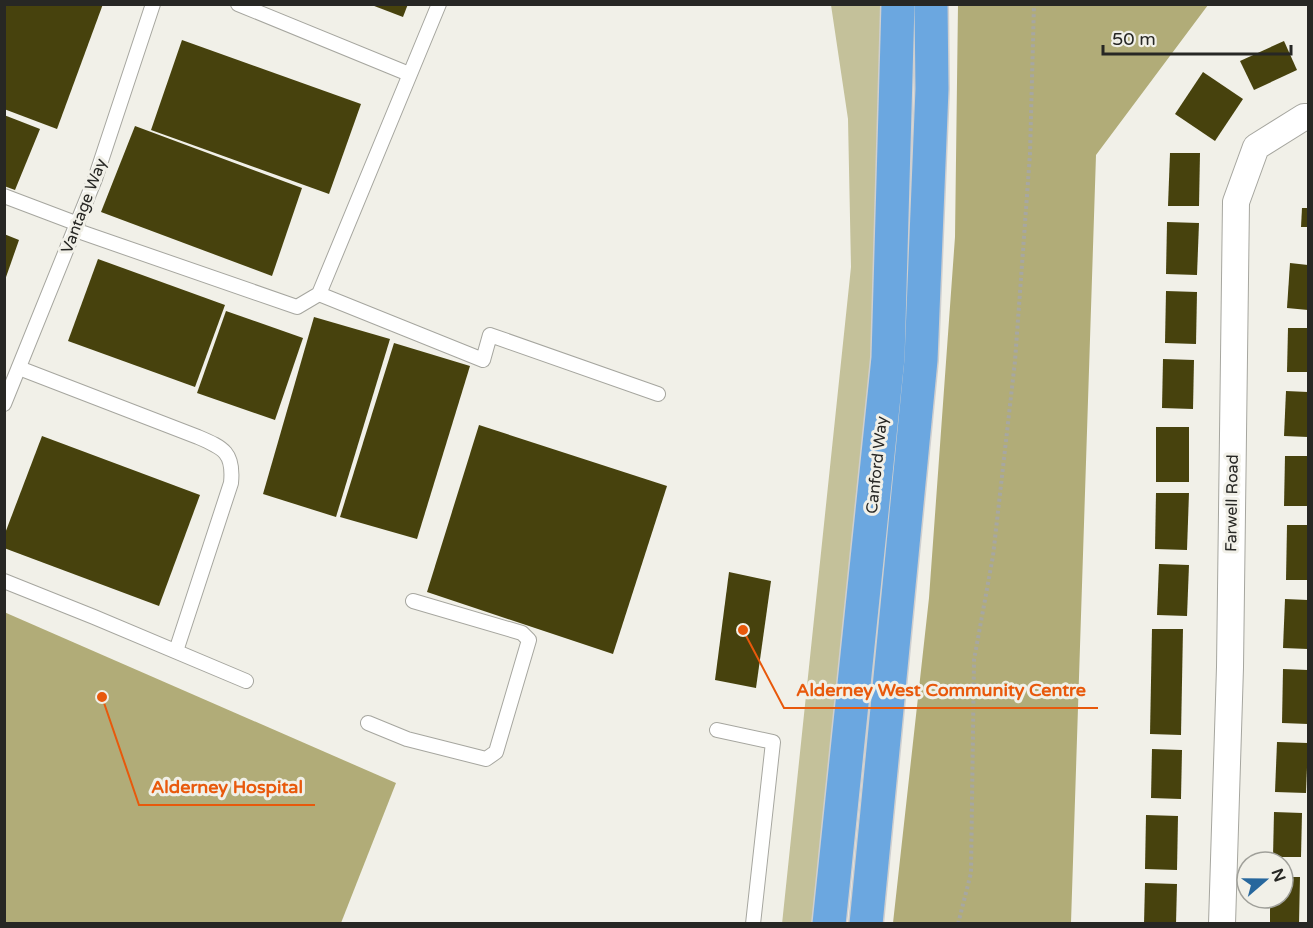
<svg xmlns="http://www.w3.org/2000/svg" width="1313" height="928" font-family="'Varela Round',sans-serif">
<rect width="100%" height="100%" fill="#f1f0e8"/>
<!-- green -->
<path fill="#c4c19a" d="M831 5H888L871 388 813 923 782 924 851 267 848 119Z"/>
<!-- forest -->
<g fill="#b1ac78">
<path d="M958 5H1208L1096 155 1071 923H893L929 598 955 237Z"/>
<path d="M4 612 396 783 341 923H5Z"/>
</g>
<!-- building -->
<g fill="#47420d">
<path d="M4 4H103L57 129 4 109Z"/>
<path d="M369 4H408L403 17Z"/>
<path d="M182 40 361 104 329 194 151 130Z"/>
<path d="M1284 41 1297 70 1254 90 1240 61Z"/>
<path d="M1203 72 1243 99 1215 141 1175 114Z"/>
<path d="M4 115 40 129 15 190 4 186Z"/>
<path d="M135 126 302 188 272 276 101 212Z"/>
<path d="M1170 153H1200L1199 206H1168Z"/>
<path d="M1302 208H1308V227H1301Z"/>
<path d="M1167 222 1199 223 1197 275 1166 274Z"/>
<path d="M4 234 19 240 5 280H4Z"/>
<path d="M98 259 225 305 195 387 68 341Z"/>
<path d="M1290 263 1308 265V310L1287 308Z"/>
<path d="M1166 291 1197 292 1196 344 1165 343Z"/>
<path d="M226 311 303 338 275 420 197 393Z"/>
<path d="M314 317 390 339 336 517 263 494Z"/>
<path d="M1288 328H1308V372H1287Z"/>
<path d="M394 343 470 366 417 539 340 517Z"/>
<path d="M1163 359 1194 360 1193 409 1162 408Z"/>
<path d="M1286 391 1308 392V437L1284 436Z"/>
<path d="M479 425 667 486 613 654 427 592Z"/>
<rect x="1156" y="427" width="33" height="55"/>
<path d="M42 436 200 495 159 606 4 548V536Z"/>
<path d="M1285 456H1308V506H1284Z"/>
<path d="M1156 493H1189L1187 550 1155 549Z"/>
<path d="M1287 525H1308V580H1286Z"/>
<path d="M1159 564 1189 565 1187 616 1157 615Z"/>
<path d="M729 572 771 581 756 688 715 680Z"/>
<path d="M1285 599 1308 600V649L1283 648Z"/>
<path d="M1152 629H1183L1181 735 1150 734Z"/>
<path d="M1283 669 1308 670V724L1282 723Z"/>
<path d="M1277 742 1308 743 1306 793 1275 792Z"/>
<path d="M1152 749 1182 750 1181 799 1151 798Z"/>
<path d="M1274 812 1302 813 1301 857H1273Z"/>
<path d="M1146 815 1178 816 1177 870 1145 869Z"/>
<path d="M1283 877H1300L1299 924H1270V898H1283Z"/>
<path d="M1145 883 1177 884 1176 924H1144Z"/>
</g>
<g fill="none" stroke-linecap="round" stroke-linejoin="round">
<defs>
<g id="lane">
<path d="M238 4 409 74"/>
<path d="M4 196 78 224"/>
<path d="M75 230 297 307 319 294 439 4"/>
<path d="M319 294 483 360 490 335 658 394"/>
<path d="M19 368 198 437C224 448 234 453 231 483L176 651"/>
<path d="M4 404 95 179 153 4"/>
<path d="M4 581 94 617 246 681"/>
<path d="M368 723 407 739 486 759 496 752 529 640 522 633 413 601"/>
<path d="M717 730 773 742 753 924"/>
</g>
<path id="street" d="M1222 924 1230 667 1236 202 1256 147 1304 117H1308"/>
<g id="highway">
<path d="M829 924 888 358 898 4"/>
<path d="M866 924 921 360 932 89 931 4"/>
</g>
</defs>
<!-- lane casing -->
<use href="#lane" stroke="#a6a69f" stroke-width="16"/>
<!-- street casing -->
<use href="#street" stroke="#a6a69f" stroke-width="28"/>
<!-- highway casing -->
<use href="#highway" stroke="#cfcfcf" stroke-width="36"/>
<!-- path -->
<path stroke="#a7a7a1" stroke-width="4" stroke-dasharray="3 3" stroke-linecap="butt" d="M958 924 971 873 974 660 993 556 1015 361 1030 154 1034 4"/>
<!-- lane -->
<use href="#lane" stroke="#fff" stroke-width="14"/>
<!-- street -->
<use href="#street" stroke="#fff" stroke-width="26"/>
<!-- highway -->
<use href="#highway" stroke="#6ba7e0" stroke-width="33"/>
</g>
<g text-anchor="middle" dominant-baseline="central" stroke-width="6" stroke-linejoin="round" paint-order="stroke">
<!-- street labels -->
<g font-size="16" fill="#272724" stroke="#f1f0e8">
<text transform="translate(84 206) rotate(-69)">Vantage Way</text>
<text transform="translate(877 465) rotate(-84)">Canford Way</text>
<text transform="translate(1232 503) rotate(-89)">Farwell Road</text>
</g>
</g>
<!-- callouts -->
<path fill="none" stroke="#e8590c" stroke-width="2" d="M743 630L784 708H1098M102 697L139 805H315"/>
<g fill="#e8590c" stroke="#f1f0e8" stroke-width="2">
<circle cx="743" cy="630" r="6"/>
<circle cx="102" cy="697" r="6"/>
</g>
<g font-size="18" text-anchor="middle" font-weight="bold" fill="#e8590c" stroke="#f1f0e8" stroke-width="6" stroke-linejoin="round" paint-order="stroke">
<text x="941" y="696">Alderney West Community Centre</text>
<text x="227" y="793">Alderney Hospital</text>
</g>
<!-- border -->
<rect width="1313" height="928" fill="none" stroke="#272724" stroke-width="12"/>
<!-- north arrow -->
<g transform="translate(1265 880) rotate(70)"><circle r="28" fill="#f1f0e8" stroke="#a0a09a" stroke-width="1.5"/>
<path d="M0-4.5L10 22L0 15L-10 22Z" fill="#27679d"/>
<text y="-9" font-size="16" font-weight="bold" text-anchor="middle" fill="#272724">N</text>
</g>
<!-- scale -->
<path d="M1103 45v9h188v-9" fill="none" stroke="#272724" stroke-width="3"/>
<text x="1112" y="45" font-size="18" fill="#272724" stroke="#f1f0e8" stroke-width="4.5" paint-order="stroke">50 m</text>
</svg>
